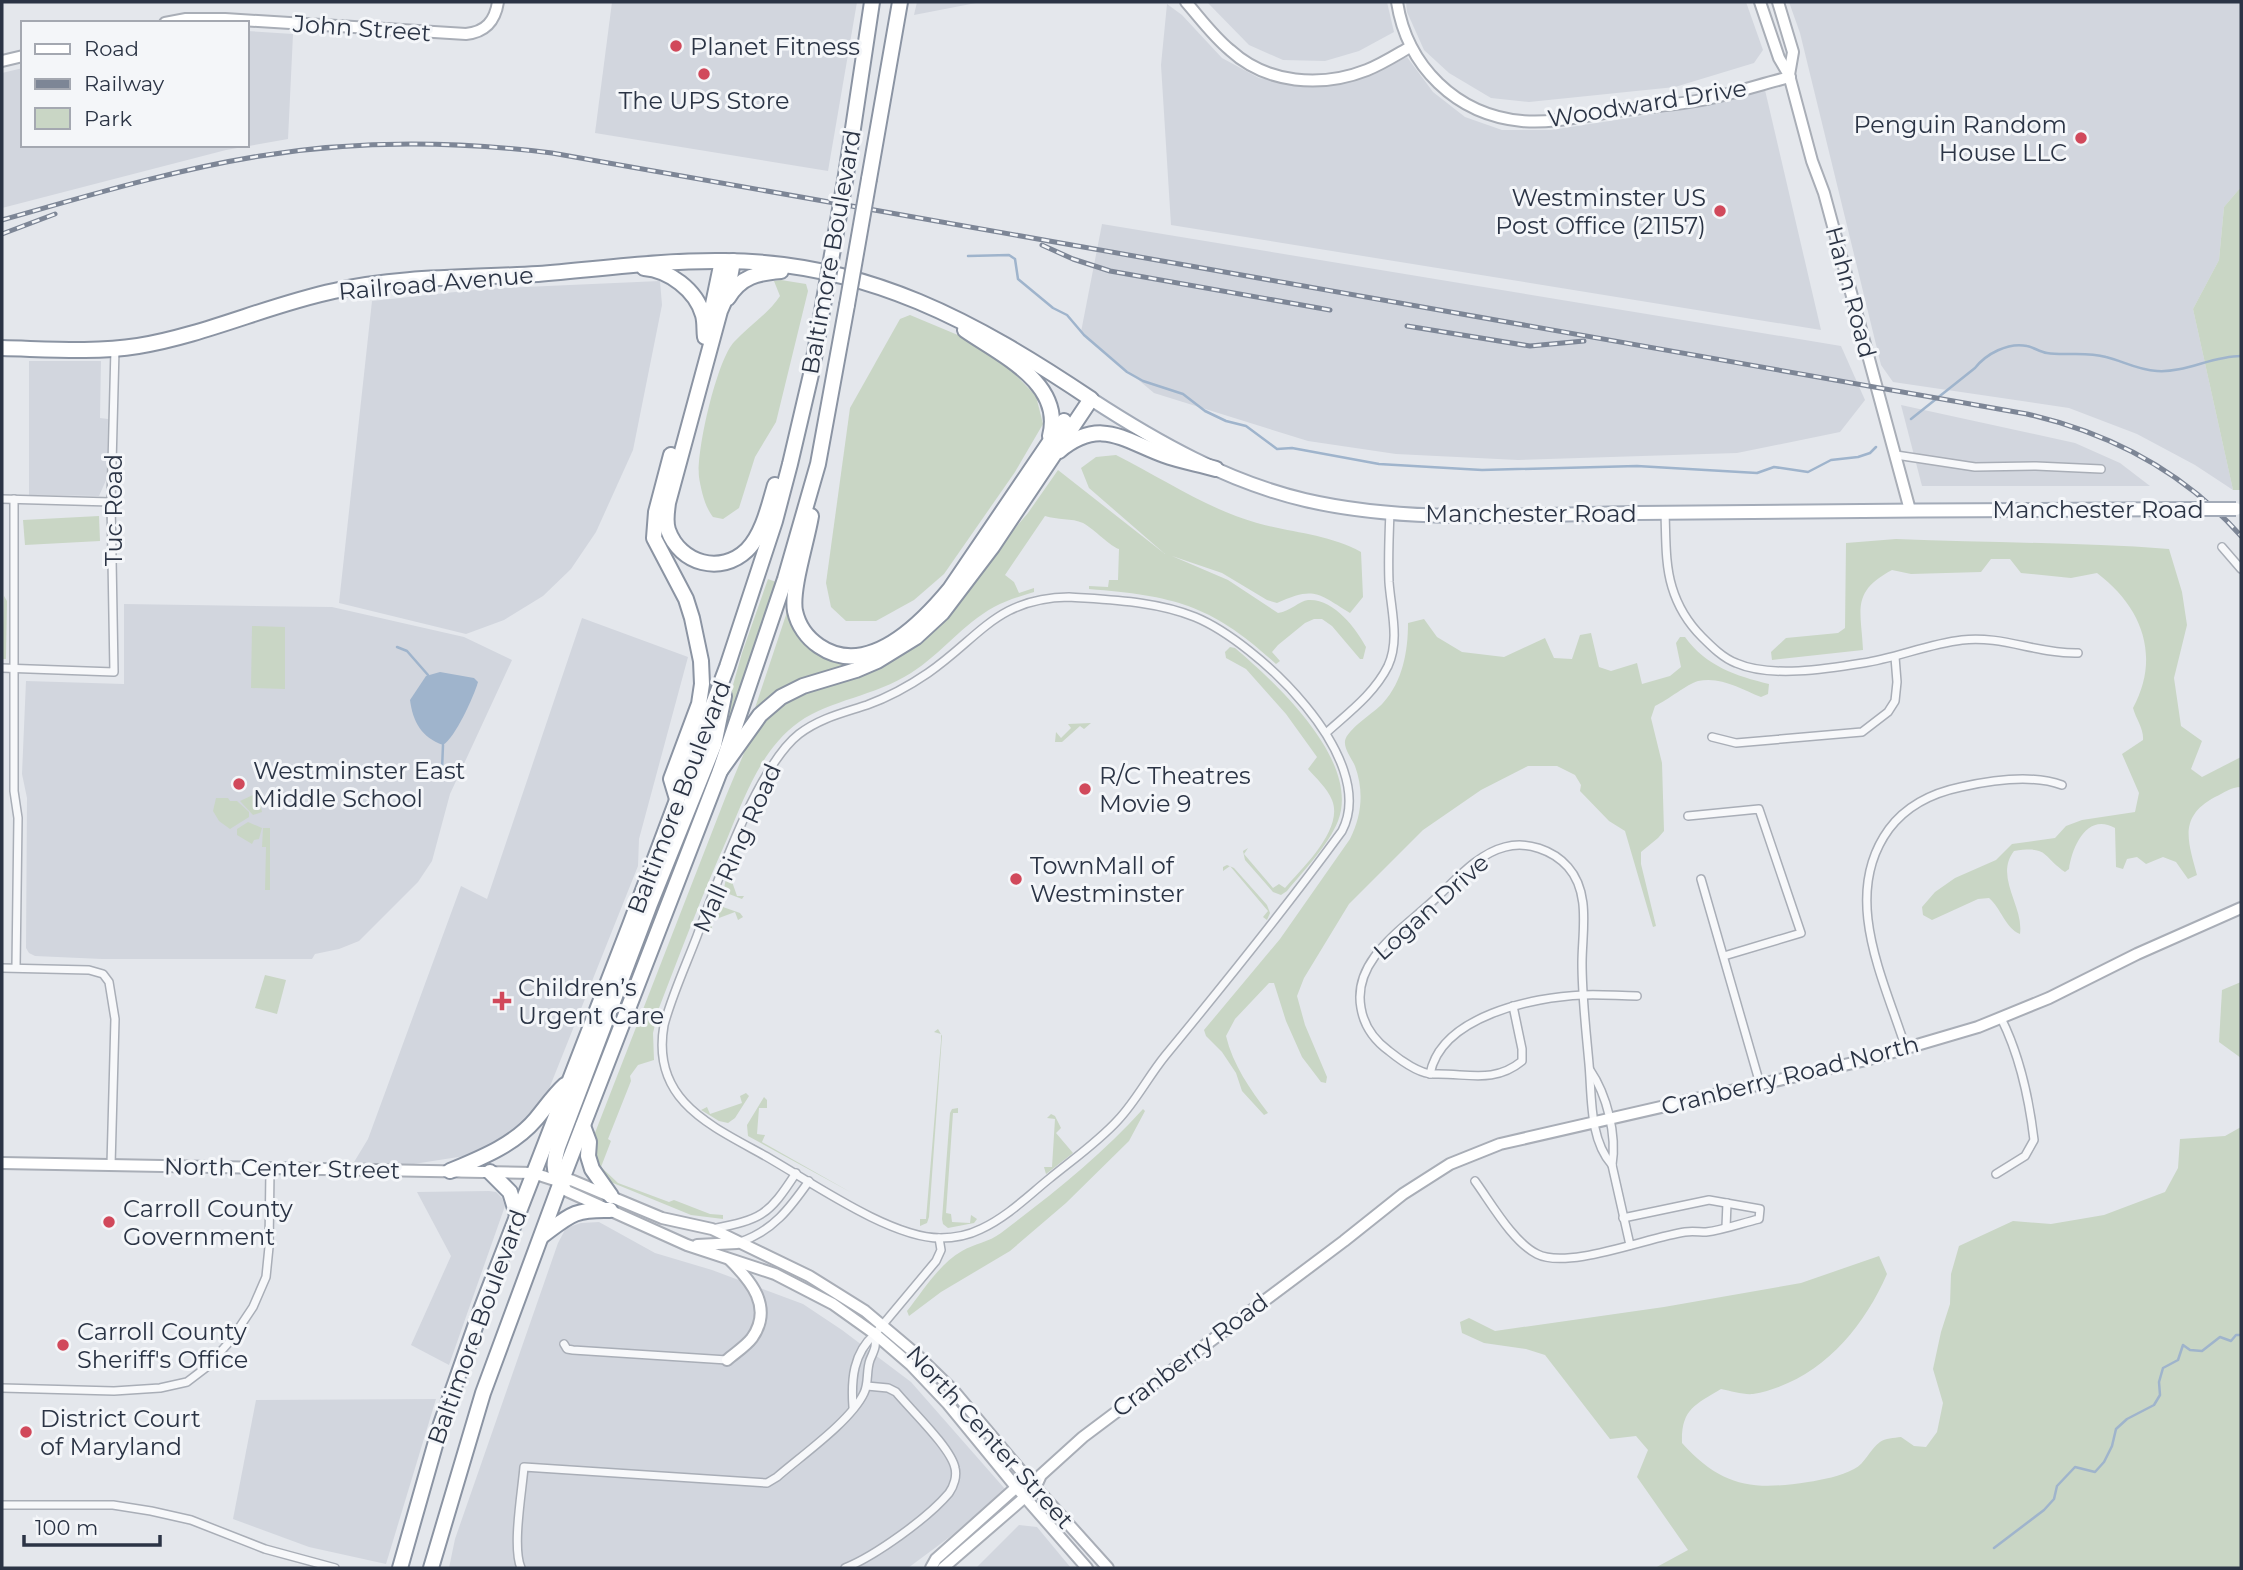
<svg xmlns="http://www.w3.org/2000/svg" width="2243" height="1570" font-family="Montserrat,sans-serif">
<rect width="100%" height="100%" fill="#e4e7ec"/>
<!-- built -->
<g fill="#d2d6de">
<path d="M612 2H857L828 171 595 133Z"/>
<path d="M917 2H981L914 15Z"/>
<path d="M1207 2H1387L1394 32 1359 51 1325 61 1283 60 1249 45Z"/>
<path d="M1406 2H1746L1763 50 1754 63 1675 87 1529 102 1491 98 1449 73 1424 50 1407 12Z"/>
<path d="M1789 2H2241V187L2224 207 2219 260 2193 309 2233 490 2195 465 2137 434 2069 408 1893 382 1881 365 1800 33Z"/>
<path d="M1167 4 1182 15 1222 58 1259 78 1298 84H1334L1370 76 1407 57 1433 92 1465 117 1502 130H1551L1668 112 1765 90 1821 330 1171 225 1161 65Z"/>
<path d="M247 31 293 34 288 139 226 150 2 208V73L23 68V145H247Z"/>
<path d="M1102 224 1841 346 1865 400 1840 432 1737 453 1518 460 1396 454 1308 441 1154 393 1081 332Z"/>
<path d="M660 281 662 305 633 450 596 532 571 569 543 596 504 620 466 634 339 603 372 301 483 289Z"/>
<path d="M29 361H101L100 418 108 419 107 478 99 496 29 495Z"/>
<path d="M1901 405 2075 443 2120 463 2150 486H1922Z"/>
<path d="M124 604 332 607 464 637 512 660 450 794 432 861 418 882 359 941 339 949 315 954 312 959H102L35 956 29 953 26 948 27 798 22 774 26 681 124 684Z"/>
<path d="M582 618 688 657 639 839 638 866 545 1099 530 1121 484 1153 375 1170 351 1167 368 1139 461 886 487 899Z"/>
<path d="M489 1191 496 1192 502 1198 505 1206 449 1365 411 1345 451 1256 417 1192Z"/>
<path d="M599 1222 655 1253 712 1270 803 1304 842 1330 911 1382 1005 1489 951 1536 908 1568H449L455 1539 558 1243 566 1228 581 1223Z"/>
<path d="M436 1399 386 1564 309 1547 233 1519 256 1400Z"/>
<path d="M1019 1525 1037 1527 1071 1568H976Z"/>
</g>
<!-- green -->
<g fill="#c9d6c5">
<path d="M2241 187V490H2233L2193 309 2219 260 2224 207Z"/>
<path d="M781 280 806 284 808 291 776 422 755 457 739 508 723 519 713 517C705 507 701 490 699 477 696 451 717 360 734 342 749 326 768 314 780 296L774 281Z"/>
<path d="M910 315 965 338 1006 365 1036 396 1043 424 1015 472 944 574 914 600 876 621H846L831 607 826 583 850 408 900 319Z"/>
<path d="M1116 455C1162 478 1207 509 1257 523 1292 533 1328 534 1361 552L1363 597 1350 613C1318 593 1314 586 1277 603L1267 600 1222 573 1172 556 1228 580 1278 613C1291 611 1299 601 1308 600 1333 598 1356 628 1366 647L1363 659H1360L1332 626 1322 619H1314L1305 623 1278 645 1272 652 1280 661 1276 664C1212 605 1175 596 1089 589V586L1108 587 1109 580H1118L1119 549C1111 547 1094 529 1083 523 1072 518 1057 520 1045 516L1005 575 1014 582 1019 593 1034 588V592C1021 596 1007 600 994 607 963 624 941 654 911 673 875 696 830 700 799 722 761 749 744 798 727 839 702 895 681 951 659 1008L653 1033 654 1060 638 1065 630 1076 631 1081 608 1139 611 1141 601 1167 618 1183 669 1202 674 1200 710 1214 723 1215V1219L691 1215 613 1183C596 1170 593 1157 593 1138L726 796 749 741 764 719 789 698 837 681 986 562 1028 513 1058 470 1165 554 1089 488 1081 468 1096 457Z"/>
<path d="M99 516 100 541 25 545 23 520Z"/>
<path d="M1896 539C1987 543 2078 542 2169 549L2182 592 2187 625 2174 678 2181 726 2202 741 2191 769 2202 777 2241 757V787C2231 787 2224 793 2215 797 2178 817 2188 841 2197 875L2188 879 2176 862 2163 857 2146 864 2137 857 2127 859 2123 869 2116 867 2115 828C2087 812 2072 847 2069 869L2065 872C2041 855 2049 846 2014 851 1994 877 2024 906 2020 934 2005 928 2001 908 1989 898L1978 899 1932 920 1923 915 1922 907 1935 892 1955 878 1996 860 2012 844 2055 838 2066 826 2082 820 2135 812 2139 793 2122 754 2143 740C2144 729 2136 719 2133 708 2161 656 2142 607 2097 573L2071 578 2021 573 2010 559H1991L1981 572 1911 574 1892 570C1851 592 1861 609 1863 650L1772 660 1771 652 1786 638 1838 633 1845 628 1846 543Z"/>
<path d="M768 579 776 582 735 711 658 910 653 908 717 742 742 653Z"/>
<path d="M4 596 7 601 6 659H2Z"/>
<path d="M788 609 799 632 863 659 753 714Z"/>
<path d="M1424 619 1437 637 1462 652 1504 657 1545 638 1554 658 1572 659 1580 635 1591 633 1599 667 1611 671 1637 663 1642 684 1670 676 1681 667 1676 643 1680 637H1685C1706 666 1736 676 1769 684L1768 694 1761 697C1741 689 1721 676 1698 681 1687 684 1668 700 1655 706L1651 718 1662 763 1664 831 1658 838 1641 852V864L1656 926 1653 927 1625 831 1609 821 1580 791 1581 785 1575 775 1557 766H1528L1481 790 1423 830 1349 904 1304 978 1297 996 1305 1025 1327 1077 1326 1083 1321 1082 1302 1057 1286 1021 1274 983H1269L1235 1019 1226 1036C1233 1065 1250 1089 1268 1113L1264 1115 1242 1091 1236 1073 1222 1052 1206 1036 1204 1030 1280 939 1350 839C1362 815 1364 791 1355 766 1352 759 1344 749 1345 741 1347 729 1374 713 1383 703 1403 681 1408 651 1408 623Z"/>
<path d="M252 626 285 627V689L251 688Z"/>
<path d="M1230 647 1235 648C1276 683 1361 761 1338 821 1328 846 1304 870 1287 891L1281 895 1273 892 1245 860 1243 851 1248 848 1244 854 1273 888 1279 884 1285 888C1303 867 1344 829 1332 800 1327 788 1316 778 1308 769L1317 757 1286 714 1246 669 1226 658 1225 652Z"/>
<path d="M1091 723 1084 729 1080 726 1062 742H1055L1056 732 1061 738 1071 728 1068 724Z"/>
<path d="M255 794 258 795 262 812 253 815 240 801Z"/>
<path d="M216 798H228L230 801H237L249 812V817L230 829 219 821 213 811Z"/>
<path d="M248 822 262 828 259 839 254 840 252 844 237 835V829Z"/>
<path d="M263 828H270V890H265L266 847H262Z"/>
<path d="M1227 865 1234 868 1267 905 1270 913 1267 920 1263 917 1268 911 1230 866 1223 871V867Z"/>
<path d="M733 866 735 869 729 873 737 896H744L742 899 729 894 724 888 727 874Z"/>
<path d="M718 907H723L740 913 743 917 738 920 735 912 711 921 712 928 708 930 713 912Z"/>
<path d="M265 975 286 980 277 1014 255 1008Z"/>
<path d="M2241 982V1058L2219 1042 2222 990Z"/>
<path d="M938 1029 942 1036 929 1217 927 1223 920 1226V1219H926L941 1041V1034L934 1032Z"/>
<path d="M746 1093 749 1096 735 1118 728 1123 719 1121 701 1110 707 1107 710 1114 742 1103 740 1096Z"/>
<path d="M764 1097 767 1100V1108H759L757 1134 765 1135 762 1142 852 1193 748 1136 747 1125Z"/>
<path d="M958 1108V1113H953L946 1213 951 1214 952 1222 970 1223 971 1215 977 1219 974 1223 948 1228 943 1224 942 1219 950 1113 952 1109Z"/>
<path d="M1143 1109 1145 1111 1129 1141 1066 1203 1010 1251 941 1292 909 1316 907 1311C923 1291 939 1264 962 1251 974 1244 989 1242 1001 1233 1051 1195 1101 1156 1143 1109Z"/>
<path d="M1051 1114 1055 1116 1061 1128 1056 1133 1073 1153 1046 1174 1044 1167H1052L1055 1119 1047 1118Z"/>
<path d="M2241 1127V1568H1655L1688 1550 1637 1477 1648 1450 1636 1436 1610 1439 1545 1355 1526 1349 1484 1343 1462 1333 1460 1322 1469 1318 1495 1331 1664 1307 1801 1283 1879 1256 1887 1274C1862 1331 1818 1382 1753 1394 1744 1395 1731 1391 1721 1389 1695 1405 1681 1409 1682 1443 1721 1486 1751 1491 1808 1482 1822 1480 1841 1476 1854 1469 1865 1464 1870 1449 1880 1442 1885 1438 1894 1438 1901 1437L1914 1446 1926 1447 1937 1432 1943 1403 1933 1369 1941 1332 1950 1304 1951 1274 1959 1246 2013 1221 2051 1224 2104 1215 2165 1192 2178 1168 2180 1139 2225 1136Z"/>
</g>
<!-- water -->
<path fill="#9fb4cc" d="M440 672 474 678 478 682C474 696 455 738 443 745 421 737 413 722 410 700L426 676Z"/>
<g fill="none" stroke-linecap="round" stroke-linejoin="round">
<!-- stream -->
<g stroke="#9fb4cc" stroke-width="2.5">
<path d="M968 256 1009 255 1015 259 1018 279 1053 308 1067 315 1084 335 1127 372 1143 381 1183 394 1205 411 1226 421 1246 426 1277 449 1292 448 1379 464 1482 470 1637 466 1757 473 1774 467 1808 472 1831 460 1858 457 1870 453 1876 447"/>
<path d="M1911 419 1975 368C1986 354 2008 342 2027 346 2033 347 2040 352 2047 353 2065 356 2085 351 2106 357 2123 361 2137 370 2157 371 2185 373 2212 356 2241 356"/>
<path d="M397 647 407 651 428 675"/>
<path d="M442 770 443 745"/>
<path d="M1994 1548 2044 1510 2054 1499 2057 1486 2075 1467 2095 1472 2104 1462 2112 1446 2116 1429 2127 1419 2154 1405 2160 1395 2159 1382 2163 1368 2178 1360 2183 1345 2190 1350 2202 1351 2220 1337 2231 1341 2236 1335H2241"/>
</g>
<defs>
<g id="street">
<path d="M1896 455 1975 467 2036 466 2101 469"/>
<path d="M2 499 111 502"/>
<path d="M14 499V791L18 818 16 967"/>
<path d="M1665 513C1666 538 1665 564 1672 587 1678 607 1688 623 1702 637 1712 647 1723 658 1736 663 1770 678 1827 669 1863 663 1896 658 1928 644 1962 640 2001 635 2038 654 2078 653"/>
<path d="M2222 547 2241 569"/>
<path d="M1069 597C1111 600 1156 601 1195 617 1256 642 1380 758 1342 831 1285 909 1226 982 1165 1056 1148 1077 1136 1101 1118 1120 1098 1142 1072 1160 1049 1179 1028 1196 1007 1217 981 1229 969 1235 954 1238 940 1238 889 1238 807 1179 760 1153 707 1124 651 1098 664 1025 672 995 686 965 697 936 717 883 757 767 799 734 820 718 843 713 867 705 889 697 909 686 928 673 980 637 997 598 1069 597Z"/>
<path d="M2 668 114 672 111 502 115 349"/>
<path d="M1326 733C1348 713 1374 694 1388 666 1400 640 1391 610 1389 582 1388 558 1389 535 1390 512"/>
<path d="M1712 737 1736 743 1862 732 1888 712 1895 701 1897 682 1895 657"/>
<path d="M1688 816 1759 809 1801 933 1724 956"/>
<path d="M1701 879 1760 1084"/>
<path d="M2 968 89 970 103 974 109 982 115 1019 111 1165"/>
<path d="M1513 1006 1522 1049V1061C1494 1084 1467 1073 1435 1074 1421 1075 1400 1060 1389 1051 1374 1040 1364 1026 1361 1008 1352 960 1403 929 1434 900 1455 881 1477 854 1505 847 1527 841 1553 850 1568 867 1591 893 1582 932 1582 963 1582 997 1586 1030 1589 1064 1592 1096 1589 1139 1612 1165"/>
<path d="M1906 1049C1884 979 1840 896 1889 829 1907 805 1932 793 1961 787 1992 780 2032 774 2062 785"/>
<path d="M1590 1070C1607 1095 1617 1135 1612 1165L1630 1245"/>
<path d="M1430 1074C1441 1016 1533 997 1583 995 1601 994 1619 996 1637 996"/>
<path d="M1996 1174 2025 1156 2034 1140C2029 1098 2020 1056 2001 1018"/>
<path d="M1475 1181C1491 1203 1513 1242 1537 1254 1568 1270 1649 1237 1685 1232 1692 1231 1699 1232 1706 1232 1724 1230 1742 1223 1759 1219L1760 1209 1709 1200 1623 1218"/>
<path d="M1726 1227 1727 1203"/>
<path d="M712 1229C762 1219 768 1216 796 1173"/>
<path d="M740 1242C773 1231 790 1208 809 1181"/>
<path d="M564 1344 567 1349 573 1350 727 1360"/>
<path d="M2 1388 114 1391 160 1388 187 1382 208 1366 231 1340 253 1307 266 1277 269 1247 270 1169"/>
<path d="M853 1407C851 1380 853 1353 875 1334L936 1261 941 1250 939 1238"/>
<path d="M2 1505H113L151 1511 191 1520 265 1549 335 1568"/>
<path d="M521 1568C512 1547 522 1492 524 1467L767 1483 777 1477C801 1456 851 1421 864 1393 869 1383 866 1371 870 1360 875 1348 876 1349 875 1334"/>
<path d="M845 1568C875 1556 928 1518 949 1493 954 1486 957 1476 955 1468 951 1448 911 1410 896 1392L888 1388 867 1386"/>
</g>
<g id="secondary">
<path d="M1186 2C1200 18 1213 36 1230 50 1267 84 1321 88 1367 70 1382 64 1396 55 1410 47"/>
<path d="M1397 2C1407 66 1456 115 1522 121 1553 124 1587 115 1617 111 1647 107 1678 105 1707 99 1735 93 1762 84 1790 77"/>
<path d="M1760 2 1779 58 1789 75 1812 161 1824 193 1910 510"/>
<path d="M1778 2 1793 52 1789 75"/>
<path d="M165 23 186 19H225L466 34C486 32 495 21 498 2"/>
<path d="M2 61 23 56"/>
<path d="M2 1163 533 1173 561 1182 571 1180 662 1218 712 1229 809 1276 865 1311 916 1354 953 1390 1027 1478 1108 1568"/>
<path d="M561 1182 567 1191 687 1245 775 1274 833 1304 875 1334 911 1365 948 1404 1016 1487 1087 1568"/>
<path d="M697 1245 737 1243"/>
<path d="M727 1360C735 1353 746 1346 752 1338 774 1307 750 1280 730 1260"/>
<path d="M931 1568 936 1559 1020 1484"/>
<path d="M943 1568 1025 1497 1035 1488 1041 1475 1083 1437 1344 1241 1403 1194 1450 1164 1500 1144 1866 1060 1978 1027 2049 998 2137 954 2241 908"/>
</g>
<path id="primary" d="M1091 399C1157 442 1228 482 1305 500 1413 525 1529 514 1639 513 1825 512 2010 509 2196 509"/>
<g id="highway">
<path d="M846 175 872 2"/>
<path d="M869 179 900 2"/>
<path d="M733 261 727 295 720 311 668 503C667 512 665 521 668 530 680 564 721 575 747 550 763 534 769 505 775 485"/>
<path d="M644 268C669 270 696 290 703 315 705 322 704 330 705 337"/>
<path d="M728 298C741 276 758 273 781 271"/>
<path d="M711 314 722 261"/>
<path d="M965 330C1001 355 1064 383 1050 436"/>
<path d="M2 348C46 349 94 353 138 346 205 335 268 305 334 291 399 276 472 278 538 274 600 269 663 260 725 261 867 262 976 322 1091 399L992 547 942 613 916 637 877 661 856 670 803 686 781 697 760 715 720 771"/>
<path d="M1059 451C1100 417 1123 440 1164 455 1180 461 1199 464 1216 469"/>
<path d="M671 455 656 512 654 538 686 599 692 618 701 661 702 684 699 704 671 779 677 799"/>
<path d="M811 516C807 541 791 589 795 611 798 625 807 638 819 646 867 679 921 624 950 589L1064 421"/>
<path d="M583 1126 589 1142 588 1156 592 1169 611 1196"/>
<path d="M450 1171C481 1158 514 1145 536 1119 546 1107 554 1095 565 1085"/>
<path d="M490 1172 510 1192 517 1215"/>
<path d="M561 1182C552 1170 554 1161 558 1147L650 904 714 745 724 696"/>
<path d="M542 1236C570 1215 574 1209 610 1210"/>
<path d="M400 1568 441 1424 482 1307 630 925 727 667 775 521 790 464 812 370 824 300"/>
<path d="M431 1568 483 1393 561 1182 720 771 785 579 818 464 847 305"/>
</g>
</defs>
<!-- street casing -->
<use href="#street" stroke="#a9aeb7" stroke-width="10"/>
<!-- secondary casing -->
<use href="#secondary" stroke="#a9aeb7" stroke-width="14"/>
<!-- primary casing -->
<use href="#primary" stroke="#a3abb8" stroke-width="16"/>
<!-- highway casing -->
<use href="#highway" stroke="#8b94a3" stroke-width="18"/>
<!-- street -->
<use href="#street" stroke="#f7f8fa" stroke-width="7"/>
<!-- secondary -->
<use href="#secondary" stroke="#fff" stroke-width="10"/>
<!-- primary -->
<use href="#primary" stroke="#fff" stroke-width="12"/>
<!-- highway -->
<use href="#highway" stroke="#fff" stroke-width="14"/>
<defs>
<g id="rail">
<path d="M2 220C87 196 173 170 260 156 357 140 455 141 552 153L2027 414C2110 433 2184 472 2241 536"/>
<path d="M2 234 55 214"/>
<path d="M1042 245 1073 259 1110 271 1330 310"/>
<path d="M1407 326 1530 346 1584 341"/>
</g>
</defs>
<!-- rail casing -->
<use href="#rail" stroke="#7d8696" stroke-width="5"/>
<!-- rail -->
<use href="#rail" stroke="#f4f6f9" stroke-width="2.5" stroke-dasharray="8" stroke-linecap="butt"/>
<defs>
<path id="primary-bridge" d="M2196 509H2236"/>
<g id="highway-bridge">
<path d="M824 300 846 175"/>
<path d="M847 305 869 179"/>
</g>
</defs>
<!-- primary-bridge casing -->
<use href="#primary-bridge" stroke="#a3abb8" stroke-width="16" stroke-linecap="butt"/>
<!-- highway-bridge casing -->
<use href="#highway-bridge" stroke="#8b94a3" stroke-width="18" stroke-linecap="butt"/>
<!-- primary-bridge -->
<use href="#primary-bridge" stroke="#fff" stroke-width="12"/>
<!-- highway-bridge -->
<use href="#highway-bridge" stroke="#fff" stroke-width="14"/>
</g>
<!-- markers -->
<g fill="#d1495b" stroke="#f4f6f9" stroke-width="2.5">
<circle cx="676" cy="46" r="7"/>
<circle cx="704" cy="74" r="7"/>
<circle cx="2081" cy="138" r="7"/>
<circle cx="1720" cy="211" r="7"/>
<circle cx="239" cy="784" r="7"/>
<circle cx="1085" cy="789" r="7"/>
<circle cx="1016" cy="879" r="7"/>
<path d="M498.5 990.5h7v7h7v7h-7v7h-7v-7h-7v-7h7z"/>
<circle cx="109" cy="1222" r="7"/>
<circle cx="63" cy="1345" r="7"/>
<circle cx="26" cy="1432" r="7"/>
</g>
<g text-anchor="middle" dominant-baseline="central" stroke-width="6" stroke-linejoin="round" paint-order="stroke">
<!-- street labels -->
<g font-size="24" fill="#2b3445" stroke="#f4f6f9">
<text transform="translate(362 28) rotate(4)">John Street</text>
<text transform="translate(1647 103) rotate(-9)">Woodward Drive</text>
<text transform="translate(831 252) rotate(-80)">Baltimore Boulevard</text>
<text transform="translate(436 283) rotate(-5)">Railroad Avenue</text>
<text transform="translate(1851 292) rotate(75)">Hahn Road</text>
<text x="2098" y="509">Manchester Road</text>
<text transform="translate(113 510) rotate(-90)">Tuc Road</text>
<text x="1531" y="513">Manchester Road</text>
<text transform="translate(679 797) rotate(-69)">Baltimore Boulevard</text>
<text transform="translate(737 848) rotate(-66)">Mall Ring Road</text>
<text transform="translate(1431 907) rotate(-42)">Logan Drive</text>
<text transform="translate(1790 1075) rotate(-14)">Cranberry Road North</text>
<text transform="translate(282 1168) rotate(1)">North Center Street</text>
<text transform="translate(477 1327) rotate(-70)">Baltimore Boulevard</text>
<text transform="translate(1190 1355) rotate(-37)">Cranberry Road</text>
<text transform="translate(990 1437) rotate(48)">North Center Street</text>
</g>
<!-- poi labels -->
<g font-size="24" fill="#2b3445" stroke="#f4f6f9" text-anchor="start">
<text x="690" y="46">Planet Fitness</text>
<text x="704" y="100" text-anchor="middle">The UPS Store</text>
<text x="2067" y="124" text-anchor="end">Penguin Random<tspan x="2067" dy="28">House LLC</tspan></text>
<text x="1706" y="197" text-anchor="end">Westminster US<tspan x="1706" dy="28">Post Office (21157)</tspan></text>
<text x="253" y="770">Westminster East<tspan x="253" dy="28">Middle School</tspan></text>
<text x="1099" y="775">R/C Theatres<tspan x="1099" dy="28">Movie 9</tspan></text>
<text x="1030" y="865">TownMall of<tspan x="1030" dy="28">Westminster</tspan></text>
<text x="518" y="987">Children’s<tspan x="518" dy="28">Urgent Care</tspan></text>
<text x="123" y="1208">Carroll County<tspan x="123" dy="28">Government</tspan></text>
<text x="77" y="1331">Carroll County<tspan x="77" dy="28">Sheriff's Office</tspan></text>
<text x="40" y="1418">District Court<tspan x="40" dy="28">of Maryland</tspan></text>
</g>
</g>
<!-- border -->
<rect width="2243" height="1570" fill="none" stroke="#2b3445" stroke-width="7"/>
<!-- legend -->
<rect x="21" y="21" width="228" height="126" fill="#f4f6f9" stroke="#a4a8b1" stroke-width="2"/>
<rect x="35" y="44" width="35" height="10" fill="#ffffff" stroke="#a4a8b1" stroke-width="2"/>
<text x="84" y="56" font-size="21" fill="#2b3445">Road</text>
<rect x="35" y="79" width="35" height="10" fill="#7d8696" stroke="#a4a8b1" stroke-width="2"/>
<text x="84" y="91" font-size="21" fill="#2b3445">Railway</text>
<rect x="35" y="108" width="35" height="21" fill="#c9d6c5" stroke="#a4a8b1" stroke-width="2"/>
<text x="84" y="126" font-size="21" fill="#2b3445">Park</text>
<!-- scale -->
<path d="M24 1535v10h136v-10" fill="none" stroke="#2b3445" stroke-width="3.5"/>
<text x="35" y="1535" font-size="21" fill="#2b3445" stroke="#f4f6f9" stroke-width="5" paint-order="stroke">100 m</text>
</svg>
